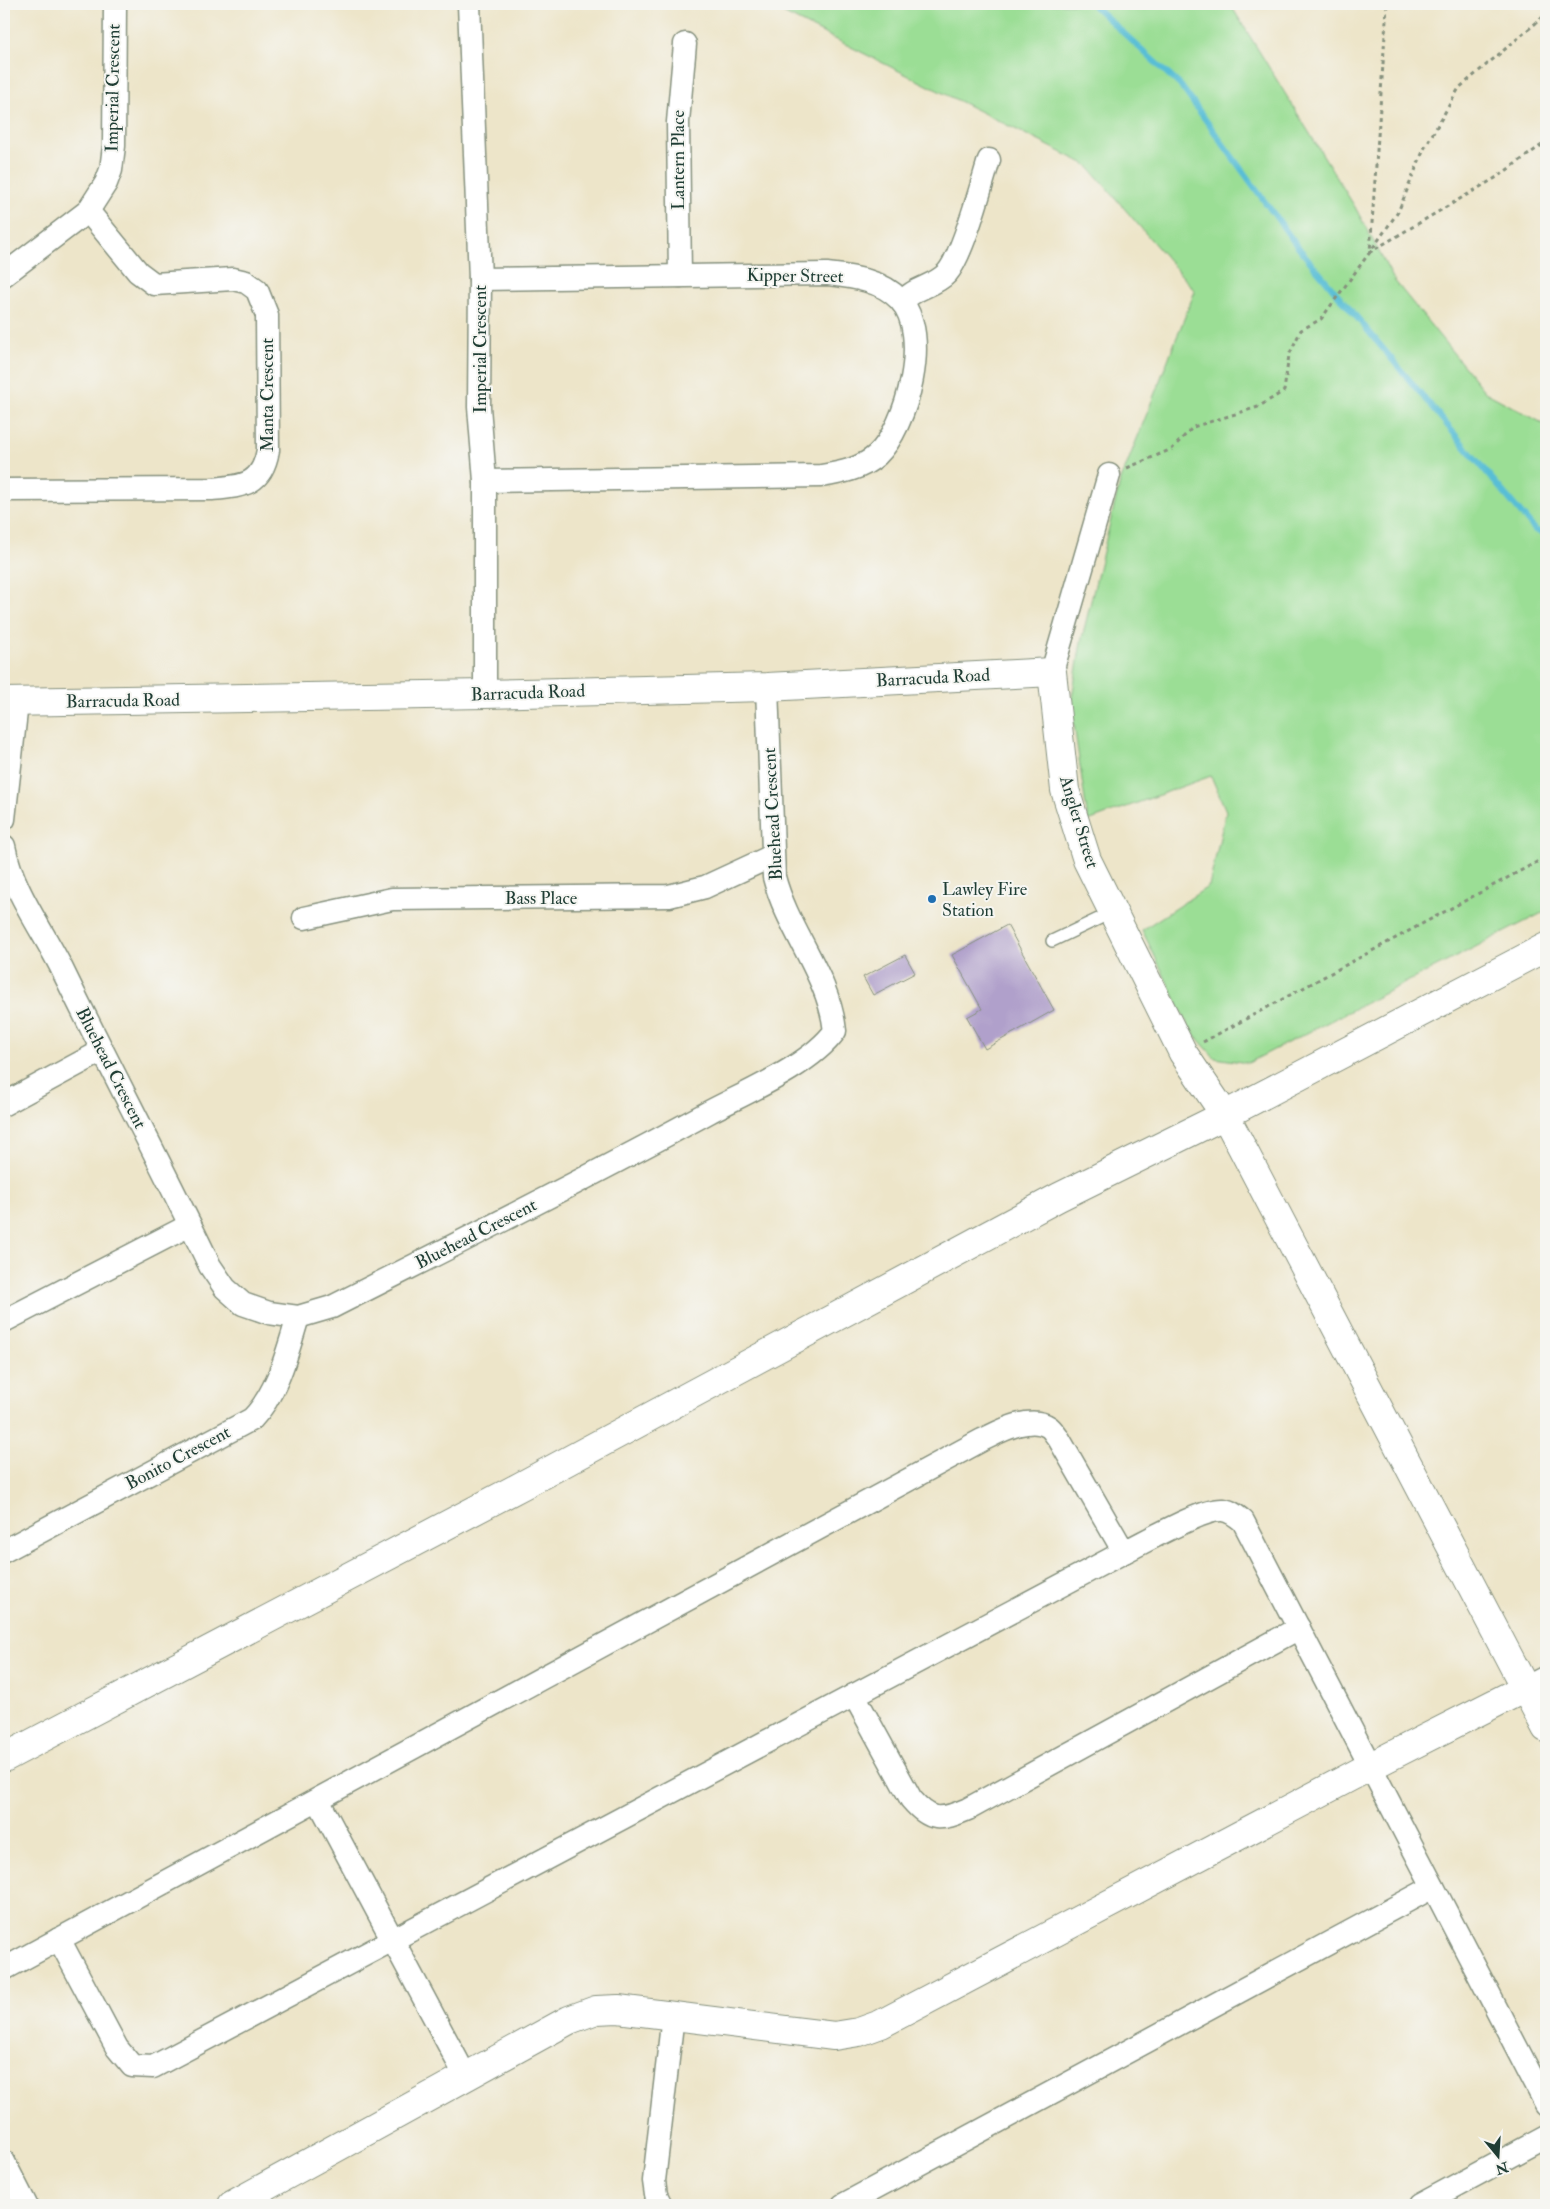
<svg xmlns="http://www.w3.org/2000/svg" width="1550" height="2209" font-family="'IM FELL Double Pica',serif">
<rect width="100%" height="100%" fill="#f6f6f2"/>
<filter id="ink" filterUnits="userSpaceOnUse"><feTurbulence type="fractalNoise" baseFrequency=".02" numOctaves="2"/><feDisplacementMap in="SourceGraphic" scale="10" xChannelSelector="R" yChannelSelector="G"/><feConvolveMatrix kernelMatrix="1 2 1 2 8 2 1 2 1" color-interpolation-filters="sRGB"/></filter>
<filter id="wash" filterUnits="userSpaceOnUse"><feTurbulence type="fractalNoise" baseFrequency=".0096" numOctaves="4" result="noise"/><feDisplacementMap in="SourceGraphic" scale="20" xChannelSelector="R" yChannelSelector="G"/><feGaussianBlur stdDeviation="1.12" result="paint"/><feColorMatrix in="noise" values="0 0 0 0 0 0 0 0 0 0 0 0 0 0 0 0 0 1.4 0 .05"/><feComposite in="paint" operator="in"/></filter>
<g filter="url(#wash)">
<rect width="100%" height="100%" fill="#ede5c9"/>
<!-- green -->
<path fill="#9bde95" stroke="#5d8e64" d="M765 4H1230L1355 207 1394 280 1485 392 1546 425V911L1248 1063 1215 1058 1191 1031 1142 930 1209 886 1226 811 1211 776 1088 821 1071 704 1081 642 1120 482 1195 291 1087 165Z"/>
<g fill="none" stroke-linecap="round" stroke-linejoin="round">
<!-- stream -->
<path stroke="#58bed6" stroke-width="6" d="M1092 4 1181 86 1297 246 1535 530 1546 535"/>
</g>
<g id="blocks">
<!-- building -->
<g fill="#b0a0cb">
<path d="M1007 925 1054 1010 985 1049 967 1017 982 1009 952 955Z"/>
<path d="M905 955 915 973 873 995 863 977Z"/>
</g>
</g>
</g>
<g filter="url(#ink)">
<use href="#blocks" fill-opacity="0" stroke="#86917e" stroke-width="1"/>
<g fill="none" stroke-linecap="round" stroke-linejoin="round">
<defs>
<path id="lane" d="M1052 941 1113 912"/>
<g id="street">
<path d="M469 4 480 279 479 407 485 481V694"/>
<path d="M4 275 88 211 106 183 111 170 114 146 115 4"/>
<path d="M680 276 678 122 685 44"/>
<path d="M480 279 827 274C853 277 882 280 900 300 932 334 907 427 877 455 862 469 840 473 821 476L485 481"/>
<path d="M902 302C914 287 934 287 947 273 963 255 981 186 989 160"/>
<path d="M4 490 212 489C244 486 262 485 268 450L267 315 257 290 246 282 233 279 154 284 138 272 88 211"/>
<path d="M1052 672 1109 475"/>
<path d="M4 819 17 703"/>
<path d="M4 846C12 889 40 926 60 965 109 1066 162 1165 210 1266L225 1288 243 1304 269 1313 298 1317 332 1307C458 1243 585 1180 709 1112 747 1092 811 1065 835 1031 829 975 788 931 774 877L767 687"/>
<path d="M304 918 392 899 669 896 705 887 772 856"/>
<path d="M4 1104 102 1051"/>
<path d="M4 1321 190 1225"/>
<path d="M4 1551 252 1419C278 1392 287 1353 298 1317"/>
<path d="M1525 1688 1546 1677"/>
<path d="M854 1695 911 1799C931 1822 940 1821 968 1809L1299 1628"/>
<path d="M318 1800 466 2077"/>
<path d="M59 1939 117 2048 132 2066 153 2067 1124 1552C1145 1542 1203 1508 1223 1510 1231 1511 1237 1516 1243 1521L1546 2104"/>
<path d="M4 1969 982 1440C999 1432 1030 1414 1049 1427 1053 1430 1056 1436 1059 1439L1124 1552"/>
<path d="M4 2162 26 2205"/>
<path d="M661 2205 656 2195 654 2181 673 2015"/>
<path d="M843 2205 1433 1887"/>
<path d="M1420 2205 1546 2137"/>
</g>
<g id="secondary">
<path d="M4 702 485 694 767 687 1052 672 1065 790 1087 860 1183 1053 1225 1115 1546 1728"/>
<path d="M4 1758 521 1486 1059 1197 1225 1115 1546 947"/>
<path d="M232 2205 569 2020 596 2010 618 2009 834 2036 859 2032 881 2024 1371 1766 1525 1688"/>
</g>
</defs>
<!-- lane casing -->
<use href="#lane" stroke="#86917e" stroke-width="14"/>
<!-- street casing -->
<use href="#street" stroke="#86917e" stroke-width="25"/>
<!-- secondary casing -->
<use href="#secondary" stroke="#86917e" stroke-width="30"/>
<!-- path -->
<g stroke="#86917e" stroke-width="3" stroke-dasharray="4 4" stroke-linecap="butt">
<path d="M1543 17 1459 88 1424 149 1398 212 1370 252 1497 177 1546 142"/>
<path d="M1127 468 1172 449 1193 427 1258 407 1284 391 1289 355 1301 330 1321 319 1370 252 1387 6 1390 4"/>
<path d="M1203 1042 1546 857"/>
</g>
<!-- lane -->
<use href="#lane" stroke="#fff" stroke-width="11"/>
<!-- street -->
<use href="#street" stroke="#fff" stroke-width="22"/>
<!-- secondary -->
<use href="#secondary" stroke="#fff" stroke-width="28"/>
</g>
</g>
<!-- markers -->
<circle fill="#1f6fb2" stroke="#f6f6f2" stroke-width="2" cx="932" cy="899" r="5"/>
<g text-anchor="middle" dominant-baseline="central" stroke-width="4" stroke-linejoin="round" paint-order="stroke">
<!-- street labels -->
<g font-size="18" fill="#1f3d34" stroke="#f6f6f2">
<text transform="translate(113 88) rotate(-89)">Imperial Crescent</text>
<text transform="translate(678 160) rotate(-90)">Lantern Place</text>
<text transform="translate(795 276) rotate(1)">Kipper Street</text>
<text transform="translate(480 349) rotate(-90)">Imperial Crescent</text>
<text transform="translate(267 395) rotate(-90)">Manta Crescent</text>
<text transform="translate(933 678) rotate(-3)">Barracuda Road</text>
<text transform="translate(528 693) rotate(-2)">Barracuda Road</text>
<text transform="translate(123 701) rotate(-1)">Barracuda Road</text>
<text transform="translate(773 814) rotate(-93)">Bluehead Crescent</text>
<text transform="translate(1079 822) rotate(73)">Angler Street</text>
<text x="541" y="898">Bass Place</text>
<text transform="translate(111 1068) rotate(63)">Bluehead Crescent</text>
<text transform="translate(476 1234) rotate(-27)">Bluehead Crescent</text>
<text transform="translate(178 1458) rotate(-28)">Bonito Crescent</text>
</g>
<!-- poi labels -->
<g font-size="18" fill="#1f3d34" stroke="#f6f6f2" text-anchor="start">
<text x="942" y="889">Lawley Fire<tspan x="942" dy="21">Station</tspan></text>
</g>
</g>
<!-- margin -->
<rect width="1550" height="2209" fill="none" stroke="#f6f6f2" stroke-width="20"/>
<!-- north arrow -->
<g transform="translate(1498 2156) rotate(162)" stroke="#f6f6f2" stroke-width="4" paint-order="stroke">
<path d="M0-4L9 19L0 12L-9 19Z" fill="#1f3d34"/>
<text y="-8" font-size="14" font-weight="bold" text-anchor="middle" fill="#1f3d34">N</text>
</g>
</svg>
